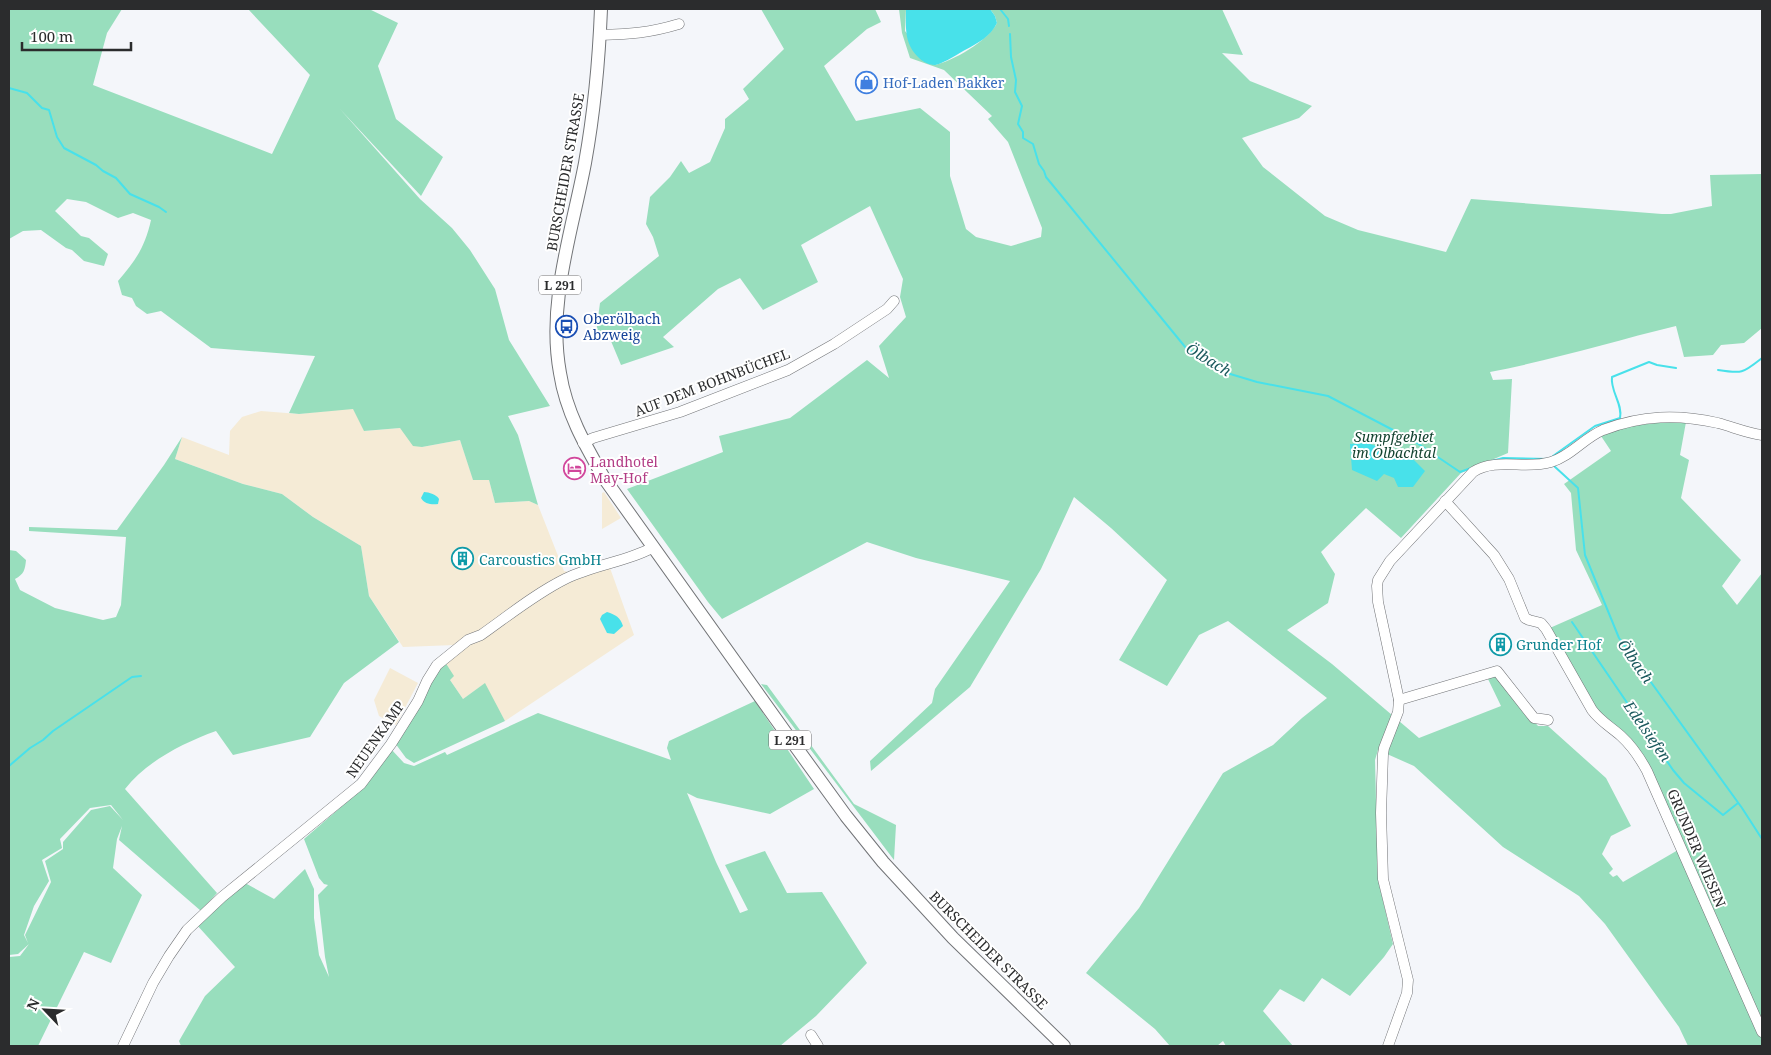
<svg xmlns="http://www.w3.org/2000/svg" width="1771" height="1055" font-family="'Noto Serif',serif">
<rect width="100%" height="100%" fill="#f4f6fa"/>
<!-- industrial -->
<g fill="#f5ebd6">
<path d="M353 408 365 431 400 428 422 447 460 440 473 479 489 480 495 503 529 501 538 505 564 571 580 575 610 568 634 635 505 721 484 684 463 699 450 680 445 662 455 645 403 647 369 596 361 546 313 517 282 494 243 484 175 459 182 437 229 455 230 431 242 417 261 411 299 414Z"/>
<path d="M604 492 621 518 602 529V493Z"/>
<path d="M390 668 418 683 396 725 379 716 374 700Z"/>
</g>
<!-- green -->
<g fill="#98debd" fill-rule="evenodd">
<path d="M9 9H122L107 33 93 85 272 154 310 75 248 9H369L398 23 378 66 396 119 443 157 421 196 340 109 420 199 452 228 470 250 495 289 509 340 550 406 508 416 518 435 538 505 529 501 495 503 489 480H473L460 440 422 447 413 446 400 428 364 431 353 409 299 414 289 413 315 356 211 348 161 311 147 314 136 306 132 298 122 295 118 281C136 260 145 247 151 220L133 213 118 218 86 202 67 199 55 211 81 236 89 238 108 254 104 266 84 261 72 250 66 248 41 230 23 231 9 239Z"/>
<path d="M761 9H875L881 22 867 29 824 66 856 121 920 108 950 132V176L966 229 976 237 1011 246 1041 237 1042 228 1008 142 988 119 992 116 944 70 910 58 902 33 899 9H906L905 31 934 65C952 62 989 40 997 23L995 16 990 9H1222L1243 55 1222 53 1250 81 1312 106 1299 118 1242 138 1263 167 1325 216 1358 230 1446 252 1471 199 1662 214H1671L1712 206 1710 175 1762 174V328L1744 343 1721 345 1713 355 1684 357 1676 326C1614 341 1553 360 1490 372L1493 380 1512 379 1508 453 1461 473 1401 538 1366 508 1321 552 1335 574 1328 603 1287 630 1332 664 1419 738 1501 706 1488 679 1496 675 1538 726H1548L1606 778 1631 826 1611 836 1602 854 1613 869 1609 873 1613 877 1617 875 1623 882 1678 850 1645 770 1613 733 1543 631 1602 605 1576 550 1571 493 1564 484 1611 451 1601 436C1629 424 1656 422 1686 422L1680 455 1689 460 1681 498 1741 560 1722 586 1737 605 1762 573V1046H1688L1679 1027 1605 924 1579 896 1503 847 1414 766 1378 750 1375 760 1378 879 1393 944 1384 957 1350 996 1322 978 1304 1002 1280 989 1263 1011 1293 1046H1226L1223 1041 1217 1046H1170L1155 1029 1086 973 1139 908 1223 773 1273 745 1302 718 1327 698 1228 621 1199 635 1167 686 1119 660 1167 580 1111 528 1074 497 1041 569 970 687 871 771 870 761 932 703 935 689 1010 581 916 558 867 542 722 619 708 602 627 489 723 452 719 436 790 418 867 360 889 378 879 346 906 317 900 297 903 279 870 206 801 245 818 282 763 310 740 278 718 289 663 337 674 347 621 365 608 334 596 333 600 303 659 256 653 237 646 224 650 197 670 177 681 161 689 173 710 162 725 128V119L749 99 743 89 784 49Z"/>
<path d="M182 437 175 459 243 484 282 494 313 517 361 546 369 596 399 642 344 683 310 737 233 755 216 731C183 743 147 761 125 789L217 893 201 911 119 840 122 826 117 839 113 868 142 895 111 963 84 952 38 1046H9V957L20 956 29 944 18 954 9 955V550L16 551 26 560C25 570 24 574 15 579L20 590 55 608 103 620 116 617 121 605 126 537 29 531V527L117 530 164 465ZM111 805 123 820 110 806 91 810 63 842V849L45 861 51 882 25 935 28 943 24 935 34 906 49 881 42 860 62 848 60 839 90 808Z"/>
<path d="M445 662 454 676 450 680 463 699 485 683 505 721 414 763 406 758 395 743 435 671Z"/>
<path d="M761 684 767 685 854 804 896 825 894 860Z"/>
<path d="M755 701 814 789 770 814 697 798 687 793 716 862 740 913 748 910 725 865 765 851 787 893 822 892 867 963 816 1016 780 1046H181L179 1041 205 996 235 967 196 924 245 883 274 899 305 869 314 889V918L319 955 329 977 325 957 318 895 328 885 324 884 319 878 304 839 355 795 391 749 404 763 414 766 445 752 447 755 538 713 671 760 667 748 669 741Z"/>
</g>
<!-- water -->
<g fill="#48e1ea">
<path d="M906 9H990L995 16 997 23C990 37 978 43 965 50 958 54 941 65 934 65 926 64 922 61 917 56 904 42 906 27 906 9Z"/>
<path d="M1367 443 1412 458 1425 471 1413 487H1398L1394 478 1384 474 1377 481 1352 470 1350 444Z"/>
<path d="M424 492C429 492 437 495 439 499L438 504C432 505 424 504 421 498Z"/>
<path d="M607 612C616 615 620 617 623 626L614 634 607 633 600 619 602 615Z"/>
</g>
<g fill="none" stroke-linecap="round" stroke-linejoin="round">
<!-- stream -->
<g stroke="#48e1ea" stroke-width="2">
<path d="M1000 9 1008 19 1009 26"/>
<path d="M1010 34 1011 57 1016 80 1015 92 1022 106 1018 124 1023 132V138L1033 144 1039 164 1044 171 1046 177 1186 348 1227 373 1257 382 1328 396 1414 441 1460 472 1471 468"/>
<path d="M9 88 27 93 42 108 49 110 57 137 64 148 96 165 103 171 116 178 130 194 159 207 166 212"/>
<path d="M1718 370C1743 374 1743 373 1762 358"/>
<path d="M1553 456 1595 426 1620 418C1623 404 1610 391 1612 377L1649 362 1657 365 1676 368"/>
<path d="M1492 461 1503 458 1549 459"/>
<path d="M1554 466 1578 488 1585 555 1619 638 1742 808 1762 839"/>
<path d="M1572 622 1673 770 1684 783 1723 815 1738 803"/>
<path d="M9 766 30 748 43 740 53 731 132 677 141 676"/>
</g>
<defs>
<g id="minor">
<path d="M600 35C631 34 649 33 679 24"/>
<path d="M583 443 593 438 680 412 788 370 834 344 887 309 894 301"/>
<path d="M1445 501 1494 555 1509 579 1525 618 1529 620 1541 623 1546 629 1592 710C1600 721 1611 727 1621 736 1632 746 1640 758 1647 771L1762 1032"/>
<path d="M1399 700 1497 671 1534 718 1548 720"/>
<path d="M811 1035 818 1046"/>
<path d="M123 1046 153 983 169 956 187 930 222 897 361 784 391 744 418 701 427 681 437 665 468 640 481 635C508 616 535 594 565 579 593 565 625 562 652 548"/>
<path d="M1388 1046 1407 993 1408 980 1383 879 1381 813 1383 754 1384 748 1398 712 1399 700 1378 602 1377 586 1378 580 1390 561 1473 472C1496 457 1526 470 1551 462 1571 456 1584 438 1603 430 1642 415 1678 414 1718 423 1733 427 1747 433 1762 435"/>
</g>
<path id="major" d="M601 9C599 60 594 113 585 163 572 232 547 303 560 373 566 412 585 445 604 478L788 736 846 816 883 862 953 938 1064 1046"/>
</defs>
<!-- minor casing -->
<use href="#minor" stroke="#727477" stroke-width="11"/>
<!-- major casing -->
<use href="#major" stroke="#727477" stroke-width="14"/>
<!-- minor -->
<use href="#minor" stroke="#fff" stroke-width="10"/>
<!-- major -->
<use href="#major" stroke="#fff" stroke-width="12"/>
</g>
<!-- icons -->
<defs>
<symbol id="shop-ring" viewBox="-11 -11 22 22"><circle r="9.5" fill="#fff" stroke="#3f7fe0" stroke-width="1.5"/><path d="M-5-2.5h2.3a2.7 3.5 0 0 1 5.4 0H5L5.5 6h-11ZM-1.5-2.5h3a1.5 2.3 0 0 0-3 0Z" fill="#3f7fe0"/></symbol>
<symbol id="bus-ring" viewBox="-11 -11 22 22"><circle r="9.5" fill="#fff" stroke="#1a4fb4" stroke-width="1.5"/><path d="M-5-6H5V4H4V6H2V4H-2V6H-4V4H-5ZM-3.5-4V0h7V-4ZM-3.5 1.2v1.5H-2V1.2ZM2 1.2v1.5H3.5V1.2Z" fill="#1a4fb4"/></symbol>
<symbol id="hotel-ring" viewBox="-11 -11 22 22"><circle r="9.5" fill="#fff" stroke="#d1479c" stroke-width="1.5"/><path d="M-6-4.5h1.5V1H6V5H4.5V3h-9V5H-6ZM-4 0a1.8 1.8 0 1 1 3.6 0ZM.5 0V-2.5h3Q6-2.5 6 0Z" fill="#d1479c"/></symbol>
<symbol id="building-ring" viewBox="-11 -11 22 22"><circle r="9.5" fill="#fff" stroke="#0f9aa8" stroke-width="1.5"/><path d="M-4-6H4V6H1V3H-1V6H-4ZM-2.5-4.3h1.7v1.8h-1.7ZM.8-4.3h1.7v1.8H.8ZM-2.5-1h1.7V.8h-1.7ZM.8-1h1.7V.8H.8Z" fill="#0f9aa8"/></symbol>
</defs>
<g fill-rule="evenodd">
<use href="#shop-ring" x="854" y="70" width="25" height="25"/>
<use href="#bus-ring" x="554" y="314" width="25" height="25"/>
<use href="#hotel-ring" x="562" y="456" width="25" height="25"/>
<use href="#building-ring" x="450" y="546" width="25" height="25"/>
<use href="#building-ring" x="1488" y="632" width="25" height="25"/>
</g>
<g text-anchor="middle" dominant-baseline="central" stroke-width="4" stroke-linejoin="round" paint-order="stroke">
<!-- shield labels -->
<g fill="#fff" stroke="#6b6b6c" stroke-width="1">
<rect x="539" y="275.5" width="42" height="19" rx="4"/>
<rect x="769" y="730.5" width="42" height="19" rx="4"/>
</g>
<g font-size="12" font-weight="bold" fill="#2b2c2d">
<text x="560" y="285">L 291</text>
<text x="790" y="740">L 291</text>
</g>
<!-- shop labels -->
<g font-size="14" fill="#366cbe" stroke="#fff" text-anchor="start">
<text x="883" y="82">Hof-Laden Bakker</text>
</g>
<!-- street labels -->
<g font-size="14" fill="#2b2c2d" stroke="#fff">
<text transform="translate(565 172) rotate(-80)">BURSCHEIDER STRASSE</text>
<text transform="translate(712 382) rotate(-21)">AUF DEM BOHNBÜCHEL</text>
<text transform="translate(375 739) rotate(-55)">NEUENKAMP</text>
<text transform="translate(1697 848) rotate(67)">GRUNDER WIESEN</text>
<text transform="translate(989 950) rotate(45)">BURSCHEIDER STRASSE</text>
</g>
<!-- transit labels -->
<g font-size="14" fill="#164399" stroke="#fff" text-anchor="start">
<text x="583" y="318">Oberölbach<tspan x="583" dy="16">Abzweig</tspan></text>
</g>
<!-- park labels -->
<g font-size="14" font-style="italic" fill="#12422f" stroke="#fff">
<text x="1394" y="436">Sumpfgebiet<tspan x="1394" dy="16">im Ölbachtal</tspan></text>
</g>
<!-- hotel labels -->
<g font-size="14" fill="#b23c85" stroke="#fff" text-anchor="start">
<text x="590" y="461">Landhotel<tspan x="590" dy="16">May-Hof</tspan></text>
</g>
<!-- culture labels -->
<g font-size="14" fill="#0d838f" stroke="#fff" text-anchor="start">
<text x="479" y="559">Carcoustics GmbH</text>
<text x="1516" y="644">Grunder Hof</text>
</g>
<!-- water labels -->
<g font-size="15" font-style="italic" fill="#1c5a5e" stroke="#fff">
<text transform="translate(1209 359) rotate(31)">Ölbach</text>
<text transform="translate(1636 661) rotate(55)">Ölbach</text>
<text transform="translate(1648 731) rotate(55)">Edelsiefen</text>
</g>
</g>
<!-- border -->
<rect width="1771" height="1055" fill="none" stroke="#2b2c2d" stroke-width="20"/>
<!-- north arrow -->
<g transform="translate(45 1010) rotate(295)" stroke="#ffffff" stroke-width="4" paint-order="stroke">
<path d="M0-4L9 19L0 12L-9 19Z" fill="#2b2c2d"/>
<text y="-8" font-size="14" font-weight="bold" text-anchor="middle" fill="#2b2c2d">N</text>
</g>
<!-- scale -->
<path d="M22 42v8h109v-8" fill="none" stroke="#2b2c2d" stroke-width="2.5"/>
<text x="30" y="42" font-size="15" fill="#2b2c2d" stroke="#ffffff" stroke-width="4" paint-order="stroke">100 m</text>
</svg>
